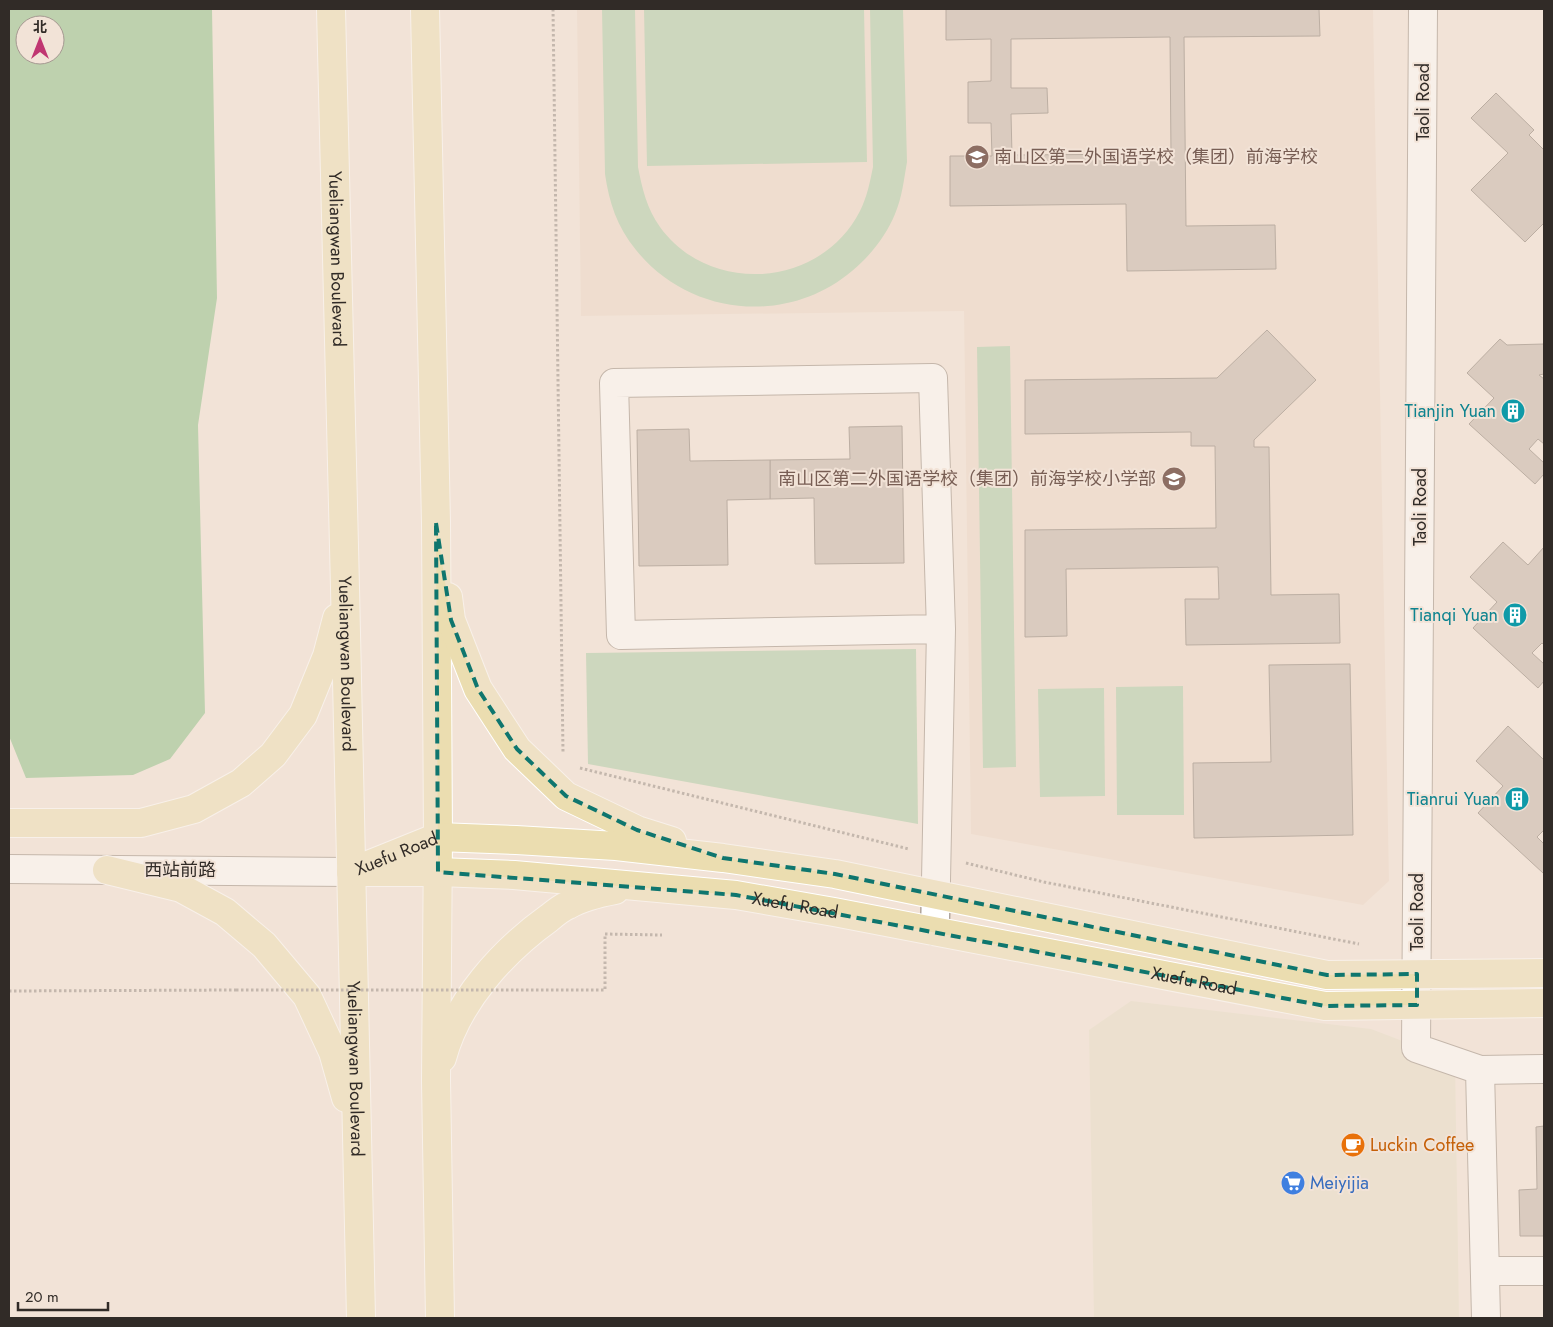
<svg xmlns="http://www.w3.org/2000/svg" width="1553" height="1327" font-family="Jost,'Noto Sans SC',sans-serif">
<rect width="100%" height="100%" fill="#f2e3d7"/>
<!-- commercial -->
<path fill="#e4dcc6" d="M1131 1001 1371 1029 1455 1061 1459 1318H1094L1089 1030Z"/>
<!-- built -->
<path fill="#ebd6c6" d="M577 9H1373L1389 881 1363 905 971 834 964 311 581 316Z"/>
<!-- green -->
<g fill="#a1c79f">
<path d="M602 9H635L638 167C642 188 647 209 660 227 710 296 821 288 860 211 867 197 870 182 873 167L870 9H903L907 162C904 179 902 198 895 214 886 236 871 255 852 271 787 326 689 316 636 250 617 227 609 202 605 174Z"/>
<path d="M644 9H864L867 162 647 166Z"/>
<path d="M1010 346 1016 767 983 768 977 347Z"/>
<path d="M916 649 918 824 588 764 586 653Z"/>
<path d="M1183 686 1184 815H1117L1116 687Z"/>
<path d="M1104 688 1105 796 1040 797 1038 689Z"/>
</g>
<!-- forest -->
<path fill="#7fba7d" fill-rule="evenodd" d="M9 9H212L217 298 198 425 205 713 170 759 133 775 26 778 9 736ZM25 25H55V55H25Z"/>
<!-- building -->
<g fill="#bcaea3" stroke="#7a6d63" fill-rule="evenodd">
<path d="M946 9H1319L1320 36 1184 37 1186 226 1275 225 1276 269 1127 271 1126 204 950 206V156H992L991 123H968V82L991 81V39L946 40ZM1170 37 1171 154 1012 155 1011 114 1048 113 1047 88H1011V39Z"/>
<path d="M1496 93 1534 130 1529 135 1544 150V223L1525 242 1471 190 1508 153 1471 118Z"/>
<path d="M1267 330 1316 380 1254 440V447H1269L1271 595 1339 594 1340 643 1186 645 1185 599H1219L1218 567 1066 569 1067 636 1025 637V530L1216 528 1215 446H1191V432L1025 434V380L1217 378Z"/>
<path d="M1500 339 1507 345 1544 344V374L1539 375 1544 379V444L1538 439 1529 449 1544 463V474L1535 484 1469 424 1494 398 1467 373Z"/>
<path d="M902 426 904 563 815 564 814 498 770 499V460L850 459 849 427Z"/>
<path d="M689 429 690 461 770 460V499L727 500 728 565 639 566 637 430Z"/>
<path d="M1503 542 1528 565 1544 547V645L1542 643 1532 653 1544 664V681L1538 688 1473 628 1497 602 1470 577Z"/>
<path d="M1350 664 1353 835 1194 838 1193 763 1271 762 1269 665Z"/>
<path d="M1508 726 1544 760V830L1537 837 1544 844V871L1543 873 1478 813 1503 786 1476 761Z"/>
<path d="M1544 1126V1236H1520L1519 1190 1537 1189 1536 1127Z"/>
</g>
<g fill="none" stroke-linecap="round" stroke-linejoin="round">
<defs>
<g id="minor">
<path d="M1423 9 1416 1048 1480 1070 1486 1318"/>
<path d="M9 869 351 872"/>
<path d="M935 931 941 629 933 378 614 383 621 635 941 629"/>
<path d="M1480 1070 1544 1069"/>
<path d="M1485 1271H1544"/>
</g>
<g id="major">
<path id="s1" d="M331 9 345 588 361 1318"/>
<path d="M425 9 436 523 438 837 436 1081 440 1318"/>
<path d="M448 597 451 620 478 689 517 749 566 796 637 830 672 841"/>
<path d="M9 823H141L194 809 241 783 273 755 303 715 327 656 337 618"/>
<path d="M107 870 181 888 225 912 264 945 307 996 333 1052 346 1098"/>
<path id="s2" d="M351 872 438 837 516 840 616 846 723 858 835 874 1327 975 1544 973"/>
<path id="s3" d="M365 872H438L514 875 736 895 834 912 1325 1006 1544 1003"/>
<path d="M442 1058C457 1001 503 951 549 918 555 913 561 908 568 905 582 897 599 893 615 890"/>
</g>
</defs>
<!-- minor casing -->
<use href="#minor" stroke="#8e8176" stroke-width="30"/>
<!-- major casing -->
<use href="#major" stroke="#fff" stroke-width="30"/>
<!-- path -->
<g stroke="#8c827a" stroke-width="3" stroke-dasharray="2.5 2.5" stroke-linecap="butt">
<path d="M553 9 563 753"/>
<path d="M580 768 909 849"/>
<path d="M966 863 1044 882 1359 944"/>
<path d="M541 990H605V934L662 935"/>
<path d="M9 991 236 990"/>
</g>
<!-- minor -->
<use href="#minor" stroke="#fff" stroke-width="28"/>
<!-- major -->
<use href="#major" stroke="#ebddb0" stroke-width="28"/>
<!-- path-bridge -->
<path stroke="#8c827a" stroke-width="3" stroke-dasharray="2.5 2.5" stroke-linecap="butt" d="M236 990H541"/>
</g>
<!-- marked area -->
<path d="M0 0H1553V1327H0ZM436 523 451 620 478 689 517 749 566 796 637 830 723 858 835 874 1327 975 1417 974V1005L1325 1006 736 895 438 872Z" fill="#f2e3d7" fill-opacity=".55" fill-rule="evenodd"/>
<path fill="none" stroke="#0f766e" stroke-width="4" stroke-dasharray="10 6" stroke-linejoin="round" d="M436 523 451 620 478 689 517 749 566 796 637 830 723 858 835 874 1327 975 1417 974V1005L1325 1006 736 895 438 872Z"/>
<!-- icons -->
<defs>
<symbol id="school-disc" viewBox="-11 -11 22 22"><circle r="9.5" fill="#8d6e63" stroke="#f2e3d7"/><path d="M0-5L7-2L0 1L-7-2ZM-4 1L0 2.5L4 1V4Q0 6-4 4Z" fill="#fff"/></symbol>
<symbol id="building-disc" viewBox="-11 -11 22 22"><circle r="9.5" fill="#0f9aa8" stroke="#f2e3d7"/><path d="M-4-6H4V6H1V3H-1V6H-4ZM-2.5-4.3h1.7v1.8h-1.7ZM.8-4.3h1.7v1.8H.8ZM-2.5-1h1.7V.8h-1.7ZM.8-1h1.7V.8H.8Z" fill="#fff"/></symbol>
<symbol id="cafe-disc" viewBox="-11 -11 22 22"><circle r="9.5" fill="#e8710a" stroke="#f2e3d7"/><path d="M-5.5-4.5H6V0H3Q3 3.5 0 3.5H-2.5Q-5.5 3.5-5.5 0ZM3-3.2v2h1.7v-2ZM-6 4.5H4V6H-6Z" fill="#fff"/></symbol>
<symbol id="supermarket-disc" viewBox="-11 -11 22 22"><circle r="9.5" fill="#3f7fe0" stroke="#f2e3d7"/><path d="M-6-5.5h2.5l.6 2H6L4.5 2H-2.5L-4.4-4H-6ZM-1.5 3.2a1.3 1.3 0 1 0 .1 0ZM3 3.2a1.3 1.3 0 1 0 .1 0Z" fill="#fff"/></symbol>
</defs>
<g fill-rule="evenodd">
<use href="#school-disc" x="963" y="143" width="28" height="28"/>
<use href="#building-disc" x="1499" y="397" width="28" height="28"/>
<use href="#school-disc" x="1160" y="465" width="28" height="28"/>
<use href="#building-disc" x="1501" y="601" width="28" height="28"/>
<use href="#building-disc" x="1503" y="785" width="28" height="28"/>
<use href="#cafe-disc" x="1339" y="1131" width="28" height="28"/>
<use href="#supermarket-disc" x="1279" y="1169" width="28" height="28"/>
</g>
<g text-anchor="middle" dominant-baseline="central" stroke-width="4" stroke-linejoin="round" paint-order="stroke">
<!-- street labels -->
<g font-size="18" fill="#312b27" stroke="#f2e3d7">
<text transform="translate(1423 102) rotate(-90)">Taoli Road</text>
<text stroke="none"><textPath href="#s1" startOffset="250">Yueliangwan Boulevard</textPath></text>
<text transform="translate(1420 507) rotate(-90)">Taoli Road</text>
<text stroke="none"><textPath href="#s1" startOffset="655">Yueliangwan Boulevard</textPath></text>
<text stroke="none"><textPath href="#s2" startOffset="49">Xuefu Road</textPath></text>
<text x="180" y="870">西站前路</text>
<text stroke="none"><textPath href="#s3" startOffset="432">Xuefu Road</textPath></text>
<text transform="translate(1417 912) rotate(-90)">Taoli Road</text>
<text stroke="none"><textPath href="#s3" startOffset="838">Xuefu Road</textPath></text>
<text stroke="none"><textPath href="#s1" startOffset="1060">Yueliangwan Boulevard</textPath></text>
</g>
<!-- education labels -->
<g font-size="18" fill="#785e54" stroke="#f2e3d7" text-anchor="start">
<text x="994" y="157">南山区第二外国语学校（集团）前海学校</text>
<text x="1156" y="479" text-anchor="end">南山区第二外国语学校（集团）前海学校小学部</text>
</g>
<!-- culture labels -->
<g font-size="18" fill="#0d838f" stroke="#f2e3d7" text-anchor="end">
<text x="1496" y="411">Tianjin Yuan</text>
<text x="1498" y="615">Tianqi Yuan</text>
<text x="1500" y="799">Tianrui Yuan</text>
</g>
<!-- food labels -->
<g font-size="18" fill="#c56008" stroke="#f2e3d7" text-anchor="start">
<text x="1370" y="1145">Luckin Coffee</text>
</g>
<!-- shop labels -->
<g font-size="18" fill="#366cbe" stroke="#f2e3d7" text-anchor="start">
<text x="1310" y="1183">Meiyijia</text>
</g>
</g>
<!-- border -->
<rect width="1553" height="1327" fill="none" stroke="#312b27" stroke-width="20"/>
<!-- north arrow -->
<g transform="translate(40 40)"><circle r="24" fill="#f2e3d7" stroke="#a59991"/>
<path d="M0-4L9 19L0 12L-9 19Z" fill="#c03671"/>
<text y="-8" font-size="14" font-weight="bold" text-anchor="middle" fill="#312b27">北</text>
</g>
<!-- scale -->
<path d="M18 1302v8h90v-8" fill="none" stroke="#312b27" stroke-width="2.5"/>
<text x="25" y="1302" font-size="15" fill="#312b27" stroke="#f2e3d7" stroke-width="4" paint-order="stroke">20 m</text>
</svg>
